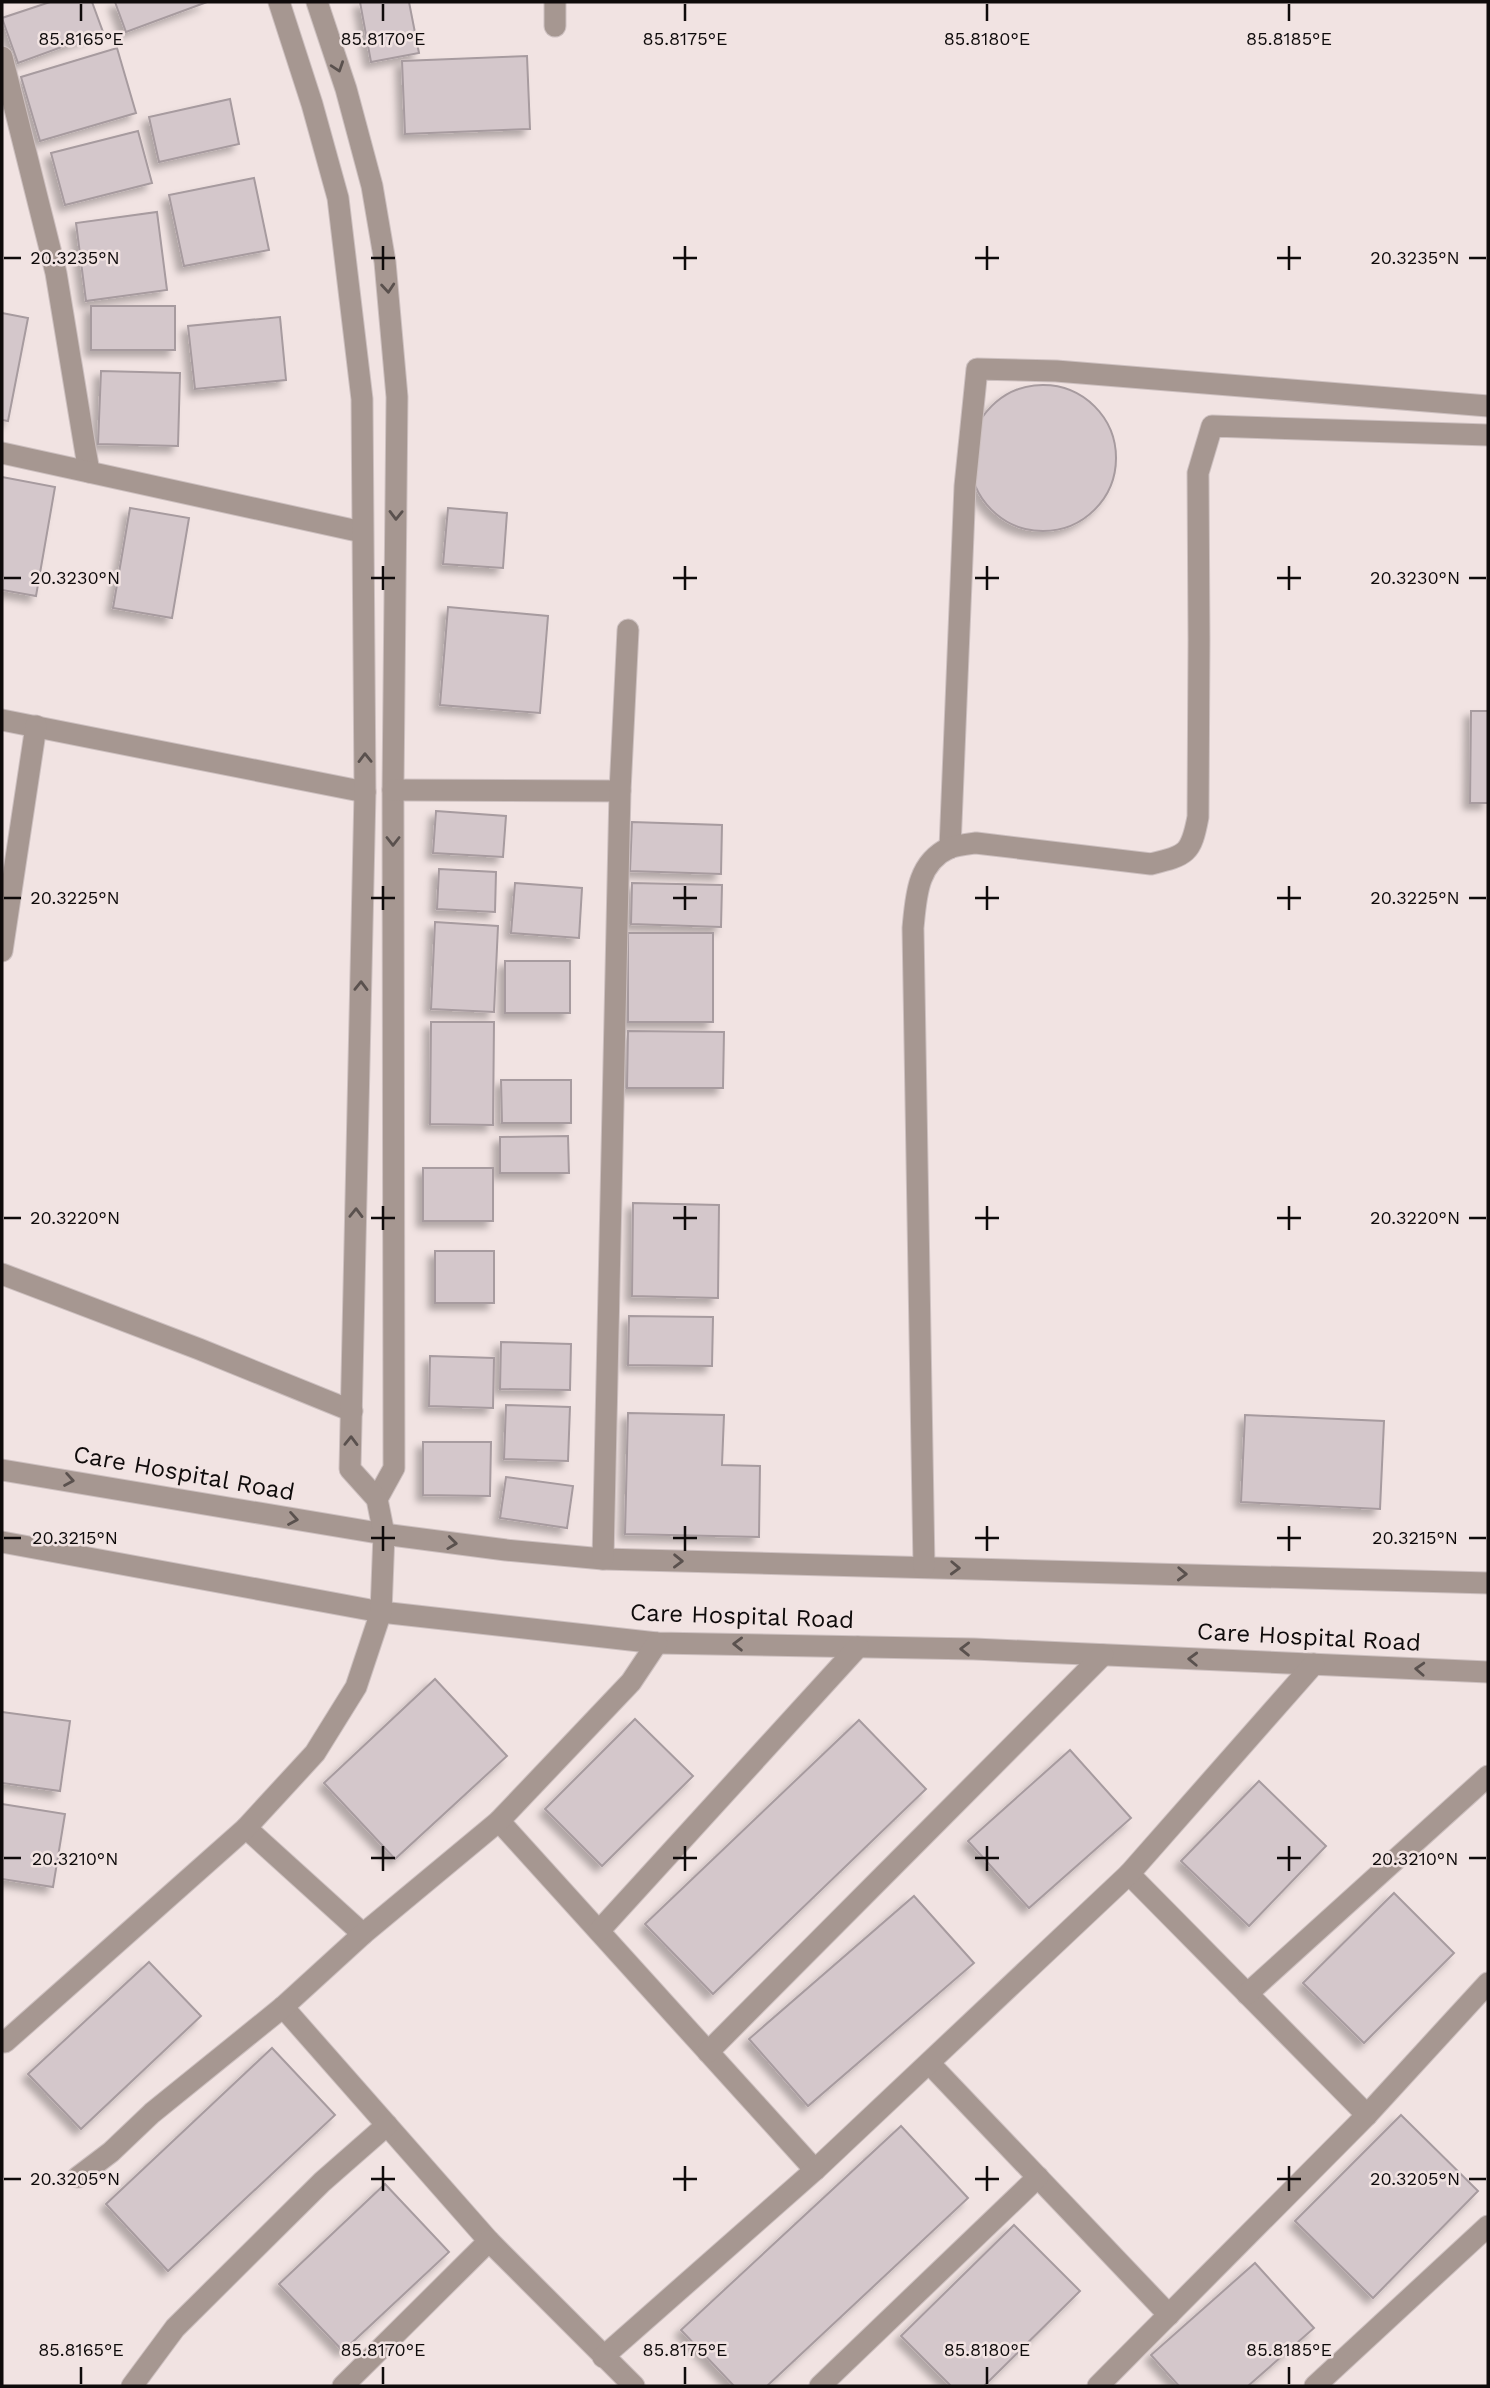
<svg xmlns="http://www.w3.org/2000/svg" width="1490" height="2388" font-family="'Work Sans',sans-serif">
<defs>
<filter id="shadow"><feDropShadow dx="-6" dy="6" stdDeviation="3.5" flood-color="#0004"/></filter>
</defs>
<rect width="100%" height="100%" fill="#f1e3e2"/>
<!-- building -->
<g fill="#d4c7cb" stroke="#a79b9f" stroke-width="2" filter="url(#shadow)">
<path d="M50 2H92L103 32 18 63 2 18Z"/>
<path d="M115 2H207L126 32Z"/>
<path d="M360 2H409L419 53 371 62Z"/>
<path d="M117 48 136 113 40 141 21 77Z"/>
<path d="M527 56 530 129 405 134 402 61Z"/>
<path d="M230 99 239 144 159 162 149 117Z"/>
<path d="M138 131 152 183 65 205 51 153Z"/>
<path d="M254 178 269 250 184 266 169 195Z"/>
<path d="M157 212 167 290 86 301 76 223Z"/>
<rect x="91" y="306" width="84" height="44"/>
<path d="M2 313 28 318 8 421 2 420Z"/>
<path d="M280 317 286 380 195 389 188 326Z"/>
<path d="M101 371 180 373 178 446 98 444Z"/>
<circle cx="1043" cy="458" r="73"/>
<path d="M2 477 55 487 36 596 2 590Z"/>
<path d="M130 508 189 518 172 618 113 608Z"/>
<path d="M448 508 507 513 503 568 443 564Z"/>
<path d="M448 607 548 616 540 713 440 705Z"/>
<path d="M1471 711H1488V803H1470Z"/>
<path d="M436 811 506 816 503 857 433 853Z"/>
<path d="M632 822 722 825 721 874 630 871Z"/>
<path d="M439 869 496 872 495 912 437 909Z"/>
<path d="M515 883 582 888 579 938 511 933Z"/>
<path d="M632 883 722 885 721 927 631 924Z"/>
<path d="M435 922 498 926 494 1012 431 1009Z"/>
<rect x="628" y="933" width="85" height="89"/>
<rect x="505" y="961" width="65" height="52"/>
<path d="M431 1022H494L493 1125 430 1124Z"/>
<path d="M628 1031 724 1032 723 1088H627Z"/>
<path d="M501 1080H571V1123H502Z"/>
<path d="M568 1136 569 1173H500V1137Z"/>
<rect x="423" y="1168" width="70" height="53"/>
<path d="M633 1203 719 1205 718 1298 632 1296Z"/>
<rect x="435" y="1251" width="59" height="52"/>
<path d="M629 1316 713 1317 712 1366 628 1365Z"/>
<path d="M501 1342 571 1344 570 1390 500 1389Z"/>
<path d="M430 1356 494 1358 493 1408 429 1406Z"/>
<path d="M506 1405 570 1407 568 1461 504 1459Z"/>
<path d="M628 1413 724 1415 722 1465 760 1466 759 1537 625 1534Z"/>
<path d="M1245 1415 1384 1421 1380 1509 1241 1502Z"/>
<path d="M423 1442H491L490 1496 423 1495Z"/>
<path d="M506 1477 573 1486 567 1528 500 1518Z"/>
<path d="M435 1679 507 1756 395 1859 324 1783Z"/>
<path d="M2 1712 70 1721 60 1791 2 1783Z"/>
<path d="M635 1719 693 1776 602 1866 545 1809Z"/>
<path d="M859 1720 926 1789 713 1994 645 1924Z"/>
<path d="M1070 1750 1131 1818 1029 1908 968 1841Z"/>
<path d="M1259 1781 1326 1846 1249 1926 1181 1861Z"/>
<path d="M2 1804 65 1814 53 1887 2 1879Z"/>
<path d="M1394 1893 1454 1953 1364 2043 1303 1983Z"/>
<path d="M914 1896 974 1963 808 2106 749 2039Z"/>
<path d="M149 1962 201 2016 81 2129 28 2074Z"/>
<path d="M272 2048 335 2115 168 2271 106 2204Z"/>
<path d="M1401 2115 1478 2191 1373 2298 1295 2221Z"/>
<path d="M901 2126 968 2198 767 2386H734L681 2330Z"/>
<path d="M385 2184 449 2252 343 2351 279 2284Z"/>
<path d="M1014 2225 1080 2291 984 2386H951L901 2336Z"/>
<path d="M1255 2263 1314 2328 1248 2386H1179L1151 2355Z"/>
</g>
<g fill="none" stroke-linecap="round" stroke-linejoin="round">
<defs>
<g id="minor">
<path d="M317 2 346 89 372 186 385 262 397 397 393 790 394 1468 377 1499"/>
<path d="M555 2V26"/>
<path d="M2 57 56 273 89 472"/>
<path d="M2 453 362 532"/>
<path d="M2 720 365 792"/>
<path d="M393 790 620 791"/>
<path d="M950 848 965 486 977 369 1056 371 1488 406"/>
<path d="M2 951 36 726"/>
<path d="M2 1274 199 1349 352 1411"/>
<path d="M2 1470 384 1534 506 1550 603 1559 1488 1583"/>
<path d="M2 1542 381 1612 657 1643 974 1649 1488 1672"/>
<path d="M603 1559 620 791 628 630"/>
<path d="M924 1567 913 928C916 897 917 863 949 848 957 845 968 844 976 843L1151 864C1187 855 1191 854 1198 817L1199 640 1198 473 1212 426 1488 435"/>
<path d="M499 1821 815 2170"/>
<path d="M246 1828 363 1934"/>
<path d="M1129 1874 1367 2115"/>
<path d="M599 1931 858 1647"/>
<path d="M1247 1994 1488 1776"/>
<path d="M283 2007 489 2241 634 2386"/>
<path d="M5 2042 246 1828 315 1753 356 1687 381 1612 384 1534 377 1499 350 1469 365 792 362 399 338 198 312 104 279 2"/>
<path d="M708 2052 1103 1655"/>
<path d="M929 2063 1169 2315"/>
<path d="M78 2177 111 2152 152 2113 283 2007 363 1934 499 1821 631 1682 657 1643"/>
<path d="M603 2357 815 2170 1129 1874 1314 1664"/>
<path d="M132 2386 175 2328 322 2182 387 2125"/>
<path d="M343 2386 489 2241"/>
<path d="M820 2386 1038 2177"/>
<path d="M1098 2386 1367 2115 1488 1983"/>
<path d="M1315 2386 1488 2226"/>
</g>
</defs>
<!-- minor casing -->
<use href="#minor" stroke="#cdc0c0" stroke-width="23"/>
<!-- minor -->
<use href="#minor" stroke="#a69791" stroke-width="21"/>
</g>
<!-- one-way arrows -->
<defs><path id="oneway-chevron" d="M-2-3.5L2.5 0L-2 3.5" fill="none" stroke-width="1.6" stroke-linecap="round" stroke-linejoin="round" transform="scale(1.75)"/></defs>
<g stroke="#5a514e">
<use href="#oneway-chevron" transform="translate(338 67) rotate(71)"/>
<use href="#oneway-chevron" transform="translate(388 288) rotate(85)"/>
<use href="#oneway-chevron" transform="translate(396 515) rotate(91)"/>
<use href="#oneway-chevron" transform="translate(365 758) rotate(-91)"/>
<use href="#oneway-chevron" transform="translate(393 841) rotate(90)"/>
<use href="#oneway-chevron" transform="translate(361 986) rotate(-89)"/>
<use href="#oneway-chevron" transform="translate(356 1213) rotate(-89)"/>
<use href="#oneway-chevron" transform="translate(351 1441) rotate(-89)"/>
<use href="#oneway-chevron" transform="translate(69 1480) rotate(10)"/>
<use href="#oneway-chevron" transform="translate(293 1519) rotate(10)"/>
<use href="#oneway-chevron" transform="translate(452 1543) rotate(7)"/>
<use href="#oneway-chevron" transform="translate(678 1561) rotate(1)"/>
<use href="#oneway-chevron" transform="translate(955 1568) rotate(2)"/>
<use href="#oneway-chevron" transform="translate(1182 1574) rotate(2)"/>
<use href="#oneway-chevron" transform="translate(738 1644) rotate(-179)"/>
<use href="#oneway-chevron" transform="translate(965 1649) rotate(-179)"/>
<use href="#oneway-chevron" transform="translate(1193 1659) rotate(-178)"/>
<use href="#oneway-chevron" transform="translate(1420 1669) rotate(-177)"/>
</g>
<!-- ticks -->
<path fill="none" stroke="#0f0b0b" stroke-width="2.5" d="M81 4V21M383 4V21M685 4V21M987 4V21M1289 4V21M383 246V270M685 246V270M987 246V270M1289 246V270M4 258H21M371 258H395M673 258H697M975 258H999M1277 258H1301M1469 258H1486M383 566V590M685 566V590M987 566V590M1289 566V590M4 578H21M371 578H395M673 578H697M975 578H999M1277 578H1301M1469 578H1486M383 886V910M685 886V910M987 886V910M1289 886V910M4 898H21M371 898H395M673 898H697M975 898H999M1277 898H1301M1469 898H1486M383 1206V1230M685 1206V1230M987 1206V1230M1289 1206V1230M4 1218H21M371 1218H395M673 1218H697M975 1218H999M1277 1218H1301M1469 1218H1486M383 1526V1551M685 1526V1551M987 1526V1551M1289 1526V1551M4 1538H21M371 1538H395M673 1538H697M975 1538H999M1277 1538H1301M1469 1538H1486M383 1846V1871M685 1846V1871M987 1846V1871M1289 1846V1871M4 1858H21M371 1858H395M673 1858H697M975 1858H999M1277 1858H1301M1469 1858H1486M383 2166V2191M685 2166V2191M987 2166V2191M1289 2166V2191M4 2179H21M371 2179H395M673 2179H697M975 2179H999M1277 2179H1301M1469 2179H1486M81 2367V2384M383 2367V2384M685 2367V2384M987 2367V2384M1289 2367V2384"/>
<g text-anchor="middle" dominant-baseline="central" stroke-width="5" stroke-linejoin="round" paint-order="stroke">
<!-- street labels -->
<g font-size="24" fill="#0f0b0b" stroke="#f1e3e2">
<text transform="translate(184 1473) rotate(10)">Care Hospital Road</text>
<text transform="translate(742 1616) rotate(2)">Care Hospital Road</text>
<text transform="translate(1309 1637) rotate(3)">Care Hospital Road</text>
</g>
</g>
<g font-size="18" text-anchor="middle" fill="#0f0b0b" stroke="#f1e3e2" stroke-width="5" stroke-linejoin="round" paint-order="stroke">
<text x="81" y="45">85.8165°E</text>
<text x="383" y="45">85.8170°E</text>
<text x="685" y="45">85.8175°E</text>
<text x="987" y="45">85.8180°E</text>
<text x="1289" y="45">85.8185°E</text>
<text x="75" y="264">20.3235°N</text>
<text x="1415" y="264">20.3235°N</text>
<text x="75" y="584">20.3230°N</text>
<text x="1415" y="584">20.3230°N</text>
<text x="75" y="904">20.3225°N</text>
<text x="1415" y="904">20.3225°N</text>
<text x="75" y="1224">20.3220°N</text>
<text x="1415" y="1224">20.3220°N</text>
<text x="75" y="1544">20.3215°N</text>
<text x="1415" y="1544">20.3215°N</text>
<text x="75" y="1865">20.3210°N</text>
<text x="1415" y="1865">20.3210°N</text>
<text x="75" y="2185">20.3205°N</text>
<text x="1415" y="2185">20.3205°N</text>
<text x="81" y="2356">85.8165°E</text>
<text x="383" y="2356">85.8170°E</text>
<text x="685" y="2356">85.8175°E</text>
<text x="987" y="2356">85.8180°E</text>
<text x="1289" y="2356">85.8185°E</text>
</g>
<!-- border -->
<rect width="1490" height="2388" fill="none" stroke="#0f0b0b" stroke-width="7"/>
</svg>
